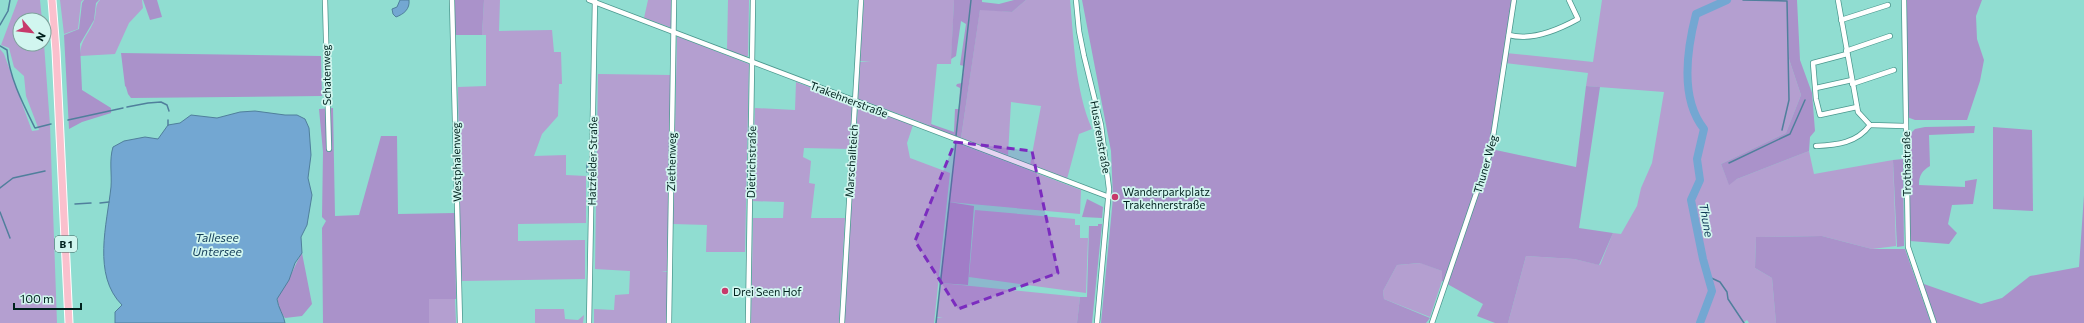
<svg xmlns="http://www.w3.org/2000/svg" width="2084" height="323" font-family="Commissioner,sans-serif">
<rect width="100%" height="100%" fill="#90ddd1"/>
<!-- green -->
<g fill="#b49fd0">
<path d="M18 0H40L42 20H20V44H44L50 125 57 323H0V49L4 54 32 131 39 130 26 96 24 76 14 67 9 48 1 45Z"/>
<path d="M60 0H83L81 2 78 29 64 34Z"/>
<path d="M100 0H142L143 8 129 23 115 54 80 56C81 38 88 36 94 21 97 14 94 6 100 0Z"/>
<path d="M484 0H500L499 31 552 30 554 52H561L562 84H559L558 116 542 134 534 156 566 155V175L586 176V223L518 224V241L585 240V279L461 281 458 87 486 86V35H482Z"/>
<path d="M648 0H672V28L644 18Z"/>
<path d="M728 0H749L748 56 746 57 727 50Z"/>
<path d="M864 0H954L951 64H937L931 126 858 99 860 62H871L860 61Z"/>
<path d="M1026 0H1070C1074 42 1075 90 1092 129L1079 134 1067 179 1030 165 1041 106 1011 102 1008 155 961 138 980 9 1012 12Z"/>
<path d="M1602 0H1787L1789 59 1801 95 1786 133 1721 164 1729 184 1737 179 1809 151 1814 174 1893 160 1896 246 1872 249 1822 236 1756 237 1755 268 1772 278 1776 323H1749L1747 320 1743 323H1508L1526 256 1574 259 1600 265 1613 233 1621 234 1637 206 1641 188 1652 163 1664 92 1586 86 1588 73 1505 63 1506 53 1593 62Z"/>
<path d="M677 36 749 64 745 252H706L707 225 673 224Z"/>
<path d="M598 74 671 75 667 271H661L668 272 667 323H594V309L614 310 615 295 629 294 630 271 595 269Z"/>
<path d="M796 82 853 103 850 149 804 148 803 157 811 161 809 183 815 184 811 218H845L839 323H751L753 218H783L784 202 752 201 755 108 795 110Z"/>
<path d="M858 105 913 125 907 143 910 158 950 173 934 323H844Z"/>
<path d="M957 143 1081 190 1080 214 949 202Z"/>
<path d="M975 210 1075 219V225H1080V238H1088L1086 293 969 277Z"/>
<path d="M1421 263 1442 271V281L1430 317 1384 299 1383 291 1397 265Z"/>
<path d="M941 283 1080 297 1077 323H936L937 318H943L937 317Z"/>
<path d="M429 299H455L456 323H429Z"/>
<path d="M535 309H564L565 319 578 320 584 315 583 323H535Z"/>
</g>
<!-- forest -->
<g fill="#aa92ca">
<path d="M84 0H99L96 3 94 20 80 44 82 90 111 108V113L82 122 69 129 64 35 79 29 82 3Z"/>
<path d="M143 0H157L162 17 150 20Z"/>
<path d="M455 0H484L482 35H455Z"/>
<path d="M954 0H982V2L999 4 1014 0H1026L1012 12 980 10 961 138 920 124V122L931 126V124L954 132 955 109H959L960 88 956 86 957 84 962 83 964 66 960 65 966 24 961 21 956 56 951 59Z"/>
<path d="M1082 0H1513L1491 149 1576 167 1586 86 1600 87 1579 228 1613 233 1599 265 1574 259 1526 256 1508 323H1495L1477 316 1483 304 1442 281V271L1420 263 1397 265 1383 291 1384 299 1430 318 1426 323H1101L1113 198 1111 151Z"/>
<path d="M1787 0H1797L1800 60 1812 93 1815 131 1810 137 1809 151 1737 179 1729 185 1721 164 1786 133 1801 95 1789 59Z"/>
<path d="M1906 0H1982L1976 16 1977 39 1984 60 1980 81 1967 120H1915L1907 117Z"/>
<path d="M121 53 321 56 322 96 131 98 128 94 126 87 125 86Z"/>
<path d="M333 108 335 216 359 215 381 136H397L398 214 455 213 456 299H429V323H323L322 228 326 221 322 217 323 152 319 109Z"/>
<path d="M1975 126 1974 133 1929 135 1930 166C1922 171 1919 175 1919 185L1965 187V181L1977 179 1973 204 1952 205 1948 224 1957 233 1949 244 1910 241 1908 136 1915 129 1925 127Z"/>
<path d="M1993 127 2032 130 2033 211 1993 209Z"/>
<path d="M1903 159 1904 246 1897 247 1893 160Z"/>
<path d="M2084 195V323H1936L1921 283 1981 304 2002 298 2030 276 2079 267Z"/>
<path d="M1087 199 1103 207 1102 218 1082 217Z"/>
<path d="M949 202 974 206 968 285 940 283Z"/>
<path d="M1098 224H1102L1092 323H1077L1080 297H1087L1089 226H1098Z"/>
<path d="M1822 236 1872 249H1905L1931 323H1776L1772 278 1755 268 1756 237Z"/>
<path d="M302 253 312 304 302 316 285 318 279 309 277 295C290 283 293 267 302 253Z"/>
</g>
<!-- water -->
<g fill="#73a7d2" stroke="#507f9c">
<path d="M400 0H409C410 9 404 14 396 17L393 14 392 9 397 7Z"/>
<path d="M255 111 285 115H297L305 119 309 128 311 155 308 178 312 195 307 225 301 237 302 253 295 263 289 280 277 299C278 308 284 315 285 323H115V312L122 305C92 275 107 224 111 187 112 174 109 160 113 147L124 141 145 137 158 139 168 125 180 123 191 115 217 118 240 112Z"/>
</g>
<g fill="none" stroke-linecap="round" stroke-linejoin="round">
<!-- stream -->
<g stroke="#507f9c" stroke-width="1.5">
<path d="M1743 0 1787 1 1789 100 1782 130"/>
<path d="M0 25 8 11 10 0"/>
<path d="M0 46 7 50C9 77 23 104 35 128L51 124"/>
<path d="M127 107 148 103 161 102 167 105 169 111"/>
<path d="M68 120 123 108"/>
<path d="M168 120V125"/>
<path d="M956 136 971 0"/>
<path d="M1729 163 1790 134 1805 100"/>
<path d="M587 172V163"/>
<path d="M0 188 13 178 45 171"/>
<path d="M100 203 109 202"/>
<path d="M75 204 91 203"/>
<path d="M0 212 10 238"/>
<path d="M1707 276 1720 282 1727 292 1728 299 1744 323"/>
<path d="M936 323 956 142"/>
</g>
<!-- river -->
<path stroke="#73a7d2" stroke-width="8" d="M1700 323 1712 291 1703 259 1691 200 1700 180 1697 159 1704 129C1680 99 1687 49 1696 14L1727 0"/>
<defs>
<g id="minor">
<path d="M325 0 329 149"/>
<path d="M452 0 460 323"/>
<path d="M589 0 1109 197"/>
<path d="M1076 0 1079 31 1084 56 1101 125 1109 189 1097 323"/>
<path d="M1838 0 1858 112 1870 125 1905 126"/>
<path d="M1904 0 1908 247 1934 323"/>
<path d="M1841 20 1888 5"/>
<path d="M1509 35C1531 41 1558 30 1578 19L1569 0"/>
<path d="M1846 51 1890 36"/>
<path d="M1847 54 1813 63 1816 99 1820 115 1857 107"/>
<path d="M1852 84 1894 70"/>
<path d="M1816 88 1852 80"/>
<path d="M1816 146C1837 145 1857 143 1870 125"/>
<path d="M589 323 595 0"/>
<path d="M669 323 674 0"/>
<path d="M748 323 753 0"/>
<path d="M842 323 861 0"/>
<path d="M1432 323 1491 150 1514 0"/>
</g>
<path id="highway" d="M52 0 56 51 69 323"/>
</defs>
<!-- minor casing -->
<use href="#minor" stroke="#4b988e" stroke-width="6"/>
<!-- highway casing -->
<use href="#highway" stroke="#fff" stroke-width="9"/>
<!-- minor -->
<use href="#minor" stroke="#fff" stroke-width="4.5"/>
<!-- highway -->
<use href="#highway" stroke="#fac0cd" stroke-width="7"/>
</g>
<!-- marked area -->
<path fill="#7b2cbf" fill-opacity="0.2" stroke="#7b2cbf" stroke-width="3" stroke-dasharray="8 5" stroke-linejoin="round" d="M955 142 1032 151 1058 273 958 309 915 241Z"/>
<!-- markers -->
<g fill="#c73a6b" stroke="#d1f6ef" stroke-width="1.5">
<circle cx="1115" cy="197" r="4"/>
<circle cx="725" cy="291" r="4"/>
</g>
<g text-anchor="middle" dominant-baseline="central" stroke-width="3.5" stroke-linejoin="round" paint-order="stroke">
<!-- shield labels -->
<rect fill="#d1f6ef" stroke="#3f615c" stroke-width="1" x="55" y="236" width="22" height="16" rx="3"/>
<g font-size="10" font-weight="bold" fill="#00211d">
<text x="66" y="244">B 1</text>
</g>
<!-- street labels -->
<g font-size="11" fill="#00211d" stroke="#d1f6ef">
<text transform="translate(326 75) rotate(-91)">Schatenweg</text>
<text transform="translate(849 99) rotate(21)">Trakehnerstraße</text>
<text transform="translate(1101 137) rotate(80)">Husarenstraße</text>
<text transform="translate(592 161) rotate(-89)">Hatzfelder Straße</text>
<text transform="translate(851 161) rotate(-86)">Marschallteich</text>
<text transform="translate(456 162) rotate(-91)">Westphalenweg</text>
<text transform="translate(671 162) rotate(-89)">Ziethenweg</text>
<text transform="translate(751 162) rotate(-89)">Dietrichstraße</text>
<text transform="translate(1485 164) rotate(-74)">Thuner Weg</text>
<text transform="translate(1906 164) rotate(-91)">Trothastraße</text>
</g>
<!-- poi labels -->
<g font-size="11" fill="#00211d" stroke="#d1f6ef" text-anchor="start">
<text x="1123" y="191">Wanderparkplatz<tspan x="1123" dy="13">Trakehnerstraße</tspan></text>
<text x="733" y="291">Drei Seen Hof</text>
</g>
<!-- water labels -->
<g font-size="12" font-style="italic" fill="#123b58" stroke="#d1f6ef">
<text transform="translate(1707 220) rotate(80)">Thune</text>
<text x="217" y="237">Tallesee<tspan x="217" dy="14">Untersee</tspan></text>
</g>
</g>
<!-- north arrow -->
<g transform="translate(32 32) rotate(118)"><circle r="19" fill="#d1f6ef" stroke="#7da19b"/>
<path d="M0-3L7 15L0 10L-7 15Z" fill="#c73a6b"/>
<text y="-6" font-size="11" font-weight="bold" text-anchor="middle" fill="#00211d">N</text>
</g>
<!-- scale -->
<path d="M14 303v6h67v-6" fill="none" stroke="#00211d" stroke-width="2"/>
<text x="20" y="303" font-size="12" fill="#00211d" stroke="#d1f6ef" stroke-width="3" paint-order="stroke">100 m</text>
</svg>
